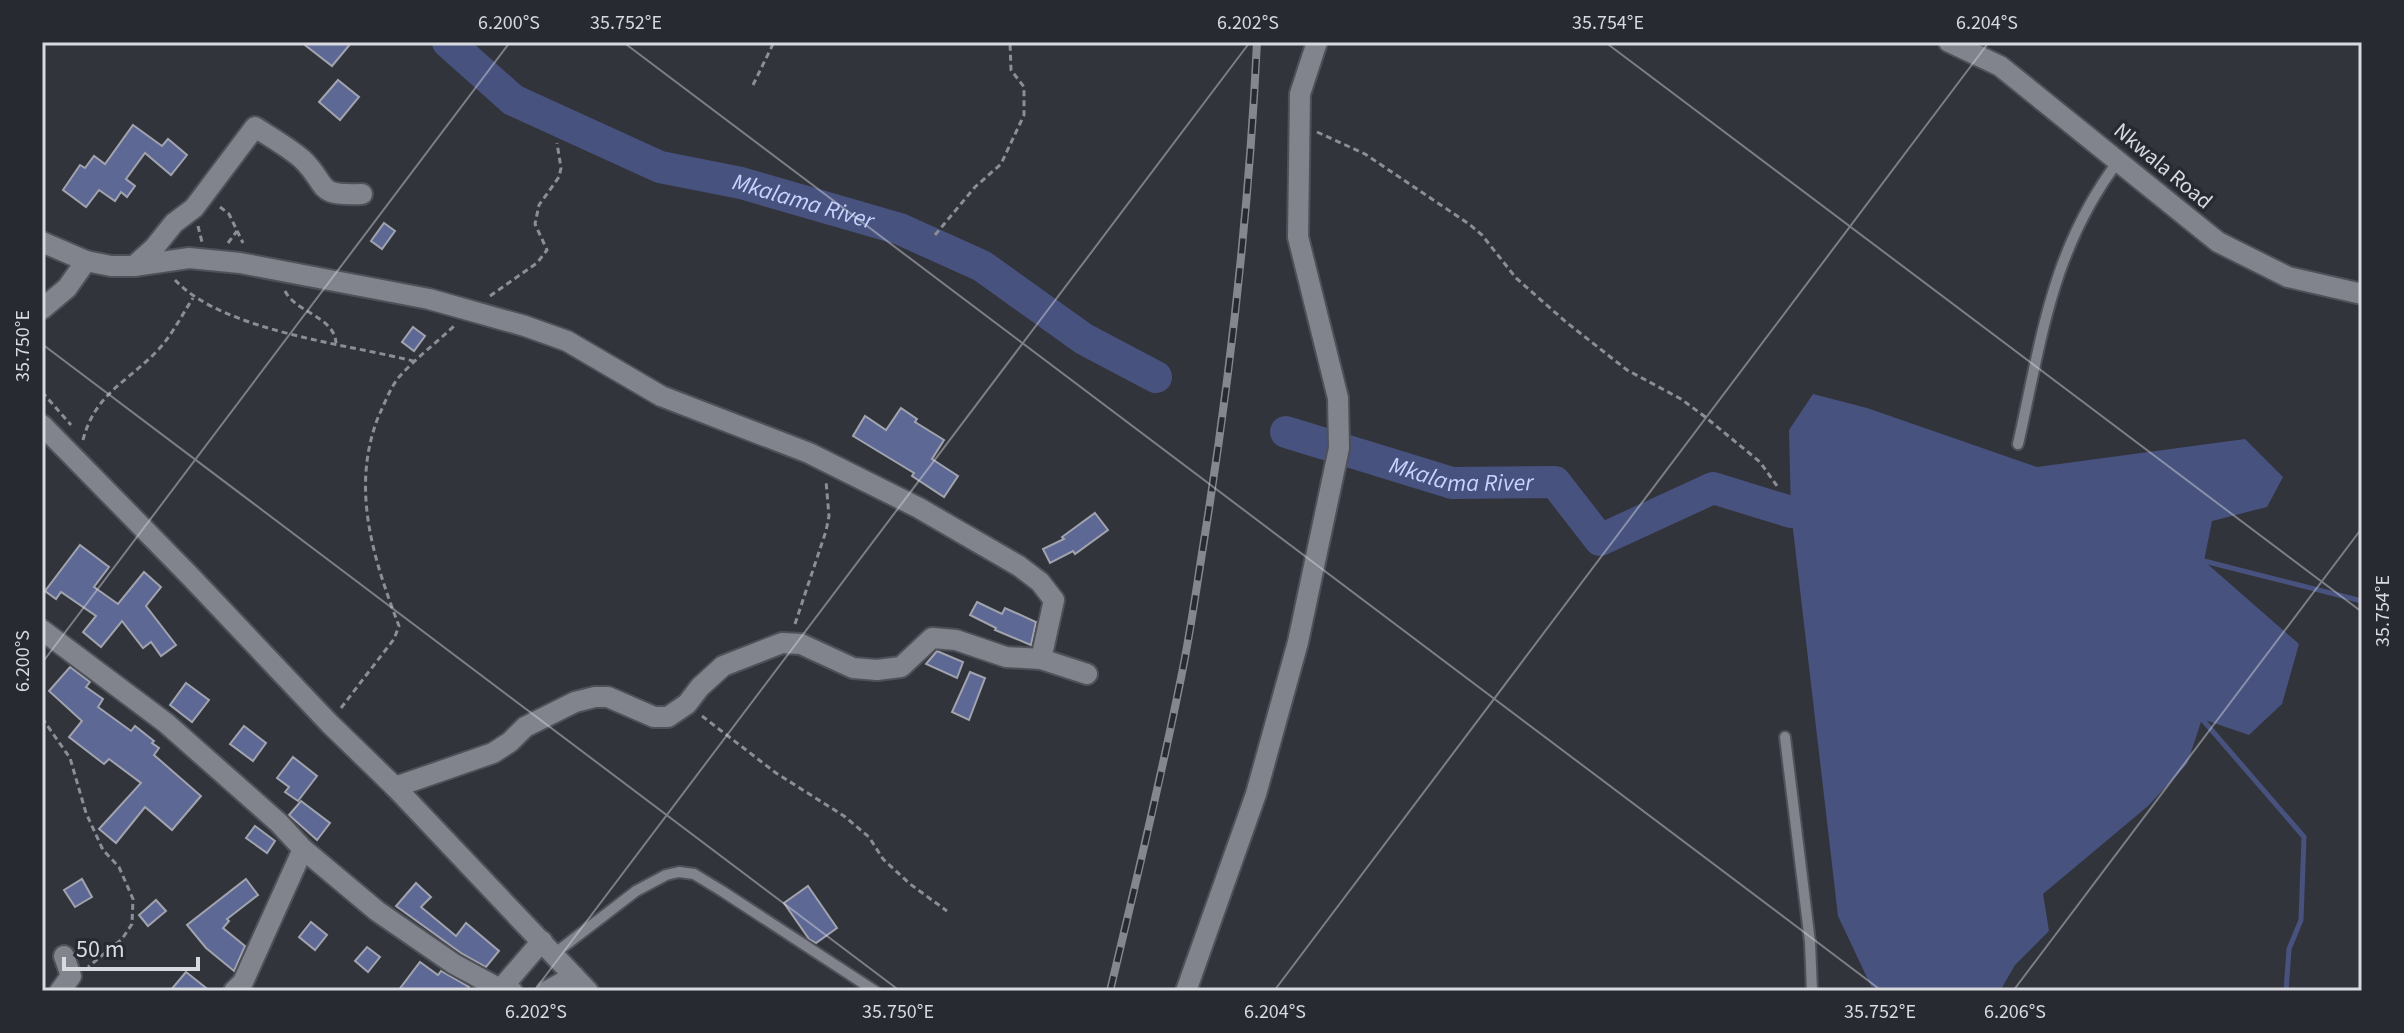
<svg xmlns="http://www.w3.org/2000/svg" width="2404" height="1033" font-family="'Source Sans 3',sans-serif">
<rect width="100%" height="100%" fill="#32343c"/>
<!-- water -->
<path fill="#48527e" d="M1813 394 1867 408 2037 467 2245 439 2283 477 2267 507 2212 521 2204 561 2299 644 2282 704 2249 735 2202 719 2187 764 2148 806 2043 894 2049 931 2015 965 2000 991H1887L1871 986 1838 916 1791 512 1789 430Z"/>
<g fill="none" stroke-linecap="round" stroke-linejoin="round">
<!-- stream -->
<g stroke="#48527e" stroke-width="5">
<path d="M2204 561 2362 601"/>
<path d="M2202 719 2304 837 2301 920 2289 949 2286 991"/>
</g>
<!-- river -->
<g stroke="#48527e" stroke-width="32">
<path id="s1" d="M448 42 513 100 660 167 741 183 900 229 982 266 1084 339 1156 377"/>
<path id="s2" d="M1286 432 1452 483 1555 482 1600 540 1713 488 1791 512"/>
</g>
</g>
<!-- building -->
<g fill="#5d6895" stroke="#a1a4ae" stroke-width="2">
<path d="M301 42H352L332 66Z"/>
<path d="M338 80 359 97 340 120 319 102Z"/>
<path d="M133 125 162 146 168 139 187 155 171 175 145 153 126 179 135 186 127 197 121 192 115 201 99 190 86 207 63 190 80 165 85 168 94 156 105 164Z"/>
<path d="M384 223 395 231 382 249 371 241Z"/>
<path d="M413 327 425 336 414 351 402 342Z"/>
<path d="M901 408 917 419 915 422 944 440 932 459 958 476 944 497 912 476 914 473 853 436 865 416 886 430Z"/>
<path d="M1095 513 1108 530 1075 554 1073 551 1050 563 1043 549 1064 539 1062 537Z"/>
<path d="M80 545 109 567 94 587 118 604 144 572 161 587 146 606 176 645 161 656 151 642 143 648 122 621 101 647 83 632 96 616 61 592 56 599 45 591Z"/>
<path d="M977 602 1002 614 1005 608 1036 622 1031 645 995 630 996 628 970 615Z"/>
<path d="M937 651 963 662 957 678 926 664Z"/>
<path d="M70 667 90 682 86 687 103 699 98 707 131 731 135 726 154 741 152 743 159 748 154 755 201 796 172 830 145 807 116 843 99 829 141 783 109 759 104 764 69 737 82 721 49 691Z"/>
<path d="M970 672 985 678 969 720 952 712Z"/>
<path d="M186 683 209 700 192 722 170 705Z"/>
<path d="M244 726 266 743 253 761 230 744Z"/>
<path d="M293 757 317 776 298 801 285 792 289 787 277 778Z"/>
<path d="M301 801 330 823 317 840 289 815Z"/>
<path d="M255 826 275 841 267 853 246 838Z"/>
<path d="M82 879 92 897 75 907 64 890Z"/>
<path d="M246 879 258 895 227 919 229 921 223 928 245 946 234 971 206 948 187 925Z"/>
<path d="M416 883 431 897 421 907 456 936 466 923 499 951 486 967 461 953 396 906Z"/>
<path d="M808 886 837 928 816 943 809 939 784 903Z"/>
<path d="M156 900 166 911 148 926 139 915Z"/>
<path d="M311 922 327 935 315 950 299 937Z"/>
<path d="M367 947 380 957 368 972 355 961Z"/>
<path d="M420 962 438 975 441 971 469 987 465 991H398Z"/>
<path d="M186 972 210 991H170Z"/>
</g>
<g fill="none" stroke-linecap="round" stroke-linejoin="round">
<defs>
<g id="service">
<path d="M2018 444C2042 338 2051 250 2119 160"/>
<path d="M1785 737 1810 942 1812 991"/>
<path d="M554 954 636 891 666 875 679 872 694 874 722 891 875 991"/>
</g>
<g id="minor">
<path d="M42 242 86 261 111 266H134L189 258 240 263 429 299 525 326 567 341 661 396 809 453 919 508 1019 566 1040 582 1054 600 1041 659"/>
<path d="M134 266 154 248 174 223 194 208 255 127C270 137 288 147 302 159 330 186 313 196 362 194"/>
<path d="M42 309 67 288 86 261"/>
<path d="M42 425 190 576 329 723 395 787 588 991"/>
<path d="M42 630 166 723 279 823 303 849 377 911 454 964 500 989 512 991"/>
<path d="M395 787 493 753 510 742 525 727 575 702 595 697H608L654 717H668L687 704 700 687 723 666 782 643 801 644 853 668 877 670 901 667 932 638 956 640 1006 657 1041 659 1087 674"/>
<path d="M60 991 71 976 64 956"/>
<path d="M234 991 243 982 303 849"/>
<path d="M499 991 542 941"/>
<path d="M547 991 574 976"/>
<path d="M1186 991 1256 794 1298 642 1339 448 1338 398 1298 237 1300 94 1317 42"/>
</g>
<path id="tertiary" d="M1949 42 2000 66 2218 242 2288 277 2362 294"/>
</defs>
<!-- service casing -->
<use href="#service" stroke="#4f5158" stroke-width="14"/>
<!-- minor casing -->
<use href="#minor" stroke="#4f5158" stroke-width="24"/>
<!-- tertiary casing -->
<use href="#tertiary" stroke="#4f5158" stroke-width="24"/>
<!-- path -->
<g stroke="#8c8e95" stroke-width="3" stroke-dasharray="6 4" stroke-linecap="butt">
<path d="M753 85 774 42"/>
<path d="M1317 132 1365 154 1469 224 1482 235 1516 278 1566 322 1627 370 1681 399 1704 416 1760 462 1777 486"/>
<path d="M220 207 229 214 243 243"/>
<path d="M198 226 202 242"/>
<path d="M935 235 975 187 1001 164 1024 115V87L1011 70 1010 42"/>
<path d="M228 243 237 231"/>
<path d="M175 280C224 332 349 344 417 362"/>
<path d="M285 291C296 313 334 316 336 343"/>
<path d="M490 296 537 263 547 250 535 224 539 205 559 177 561 168 557 143"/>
<path d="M42 392 71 425"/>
<path d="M83 440C95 393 128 382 158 350 172 335 182 315 193 298"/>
<path d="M795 624 826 531 829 516 826 481"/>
<path d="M341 708 394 639 399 626C373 558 350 487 379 415 385 403 390 388 399 377 415 359 436 343 454 326"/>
<path d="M702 716 776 773 844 816 869 837 883 859 910 884 947 911"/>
<path d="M42 718 70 758 86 813 103 850 119 867 133 899 132 924 122 939 88 967"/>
</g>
<!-- service -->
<use href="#service" stroke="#81848d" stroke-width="10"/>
<!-- minor -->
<use href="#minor" stroke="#81848d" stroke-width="20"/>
<!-- tertiary -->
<use href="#tertiary" stroke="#81848d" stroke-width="20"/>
<defs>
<path id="rail" d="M1110 991C1135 887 1160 783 1181 678 1190 635 1196 591 1203 547 1230 379 1249 212 1257 42"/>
</defs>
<!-- rail casing -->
<use href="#rail" stroke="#85878d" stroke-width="8"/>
<!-- rail -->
<use href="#rail" stroke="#282a32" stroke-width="5" stroke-dasharray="15" stroke-linecap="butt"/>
</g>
<!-- ticks -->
<path fill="none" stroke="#d8dadf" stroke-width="2" stroke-opacity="0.45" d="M623 42 1882 991M1605 42 2362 612M42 344 900 991M42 663 510 42M534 991 1250 42M1274 991 1989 42M2013 991 2362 528"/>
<g text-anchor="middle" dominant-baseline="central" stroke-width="7" stroke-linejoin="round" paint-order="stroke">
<!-- street labels -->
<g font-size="22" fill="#d8dadf" stroke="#282a32">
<text transform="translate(2163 166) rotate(40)">Nkwala Road</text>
</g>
<!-- water labels -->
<g font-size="24" font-style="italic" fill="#c8d4ff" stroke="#282a32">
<text stroke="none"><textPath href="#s1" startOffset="396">Mkalama River</textPath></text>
<text stroke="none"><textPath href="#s2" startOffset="182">Mkalama River</textPath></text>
</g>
</g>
<!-- border -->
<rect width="2404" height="1033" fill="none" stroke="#282a32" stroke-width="88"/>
<!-- scale -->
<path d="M64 957v12h134v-12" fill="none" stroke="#d8dadf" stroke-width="4"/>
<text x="76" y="957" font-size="24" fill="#d8dadf" stroke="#282a32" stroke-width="6" paint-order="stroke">50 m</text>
<rect x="44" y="44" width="2316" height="945" fill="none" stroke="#d8dadf" stroke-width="3"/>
<g font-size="20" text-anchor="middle" fill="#d8dadf">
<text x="509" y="29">6.200°S</text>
<text x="626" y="29">35.752°E</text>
<text x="1248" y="29">6.202°S</text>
<text x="1608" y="29">35.754°E</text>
<text x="1987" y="29">6.204°S</text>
<text transform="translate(22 346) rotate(-90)" y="7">35.750°E</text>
<text transform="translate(2382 611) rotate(-90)" y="7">35.754°E</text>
<text transform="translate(22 661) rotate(-90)" y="7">6.200°S</text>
<text x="536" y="1018">6.202°S</text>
<text x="898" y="1018">35.750°E</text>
<text x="1275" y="1018">6.204°S</text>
<text x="1880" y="1018">35.752°E</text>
<text x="2015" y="1018">6.206°S</text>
</g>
</svg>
